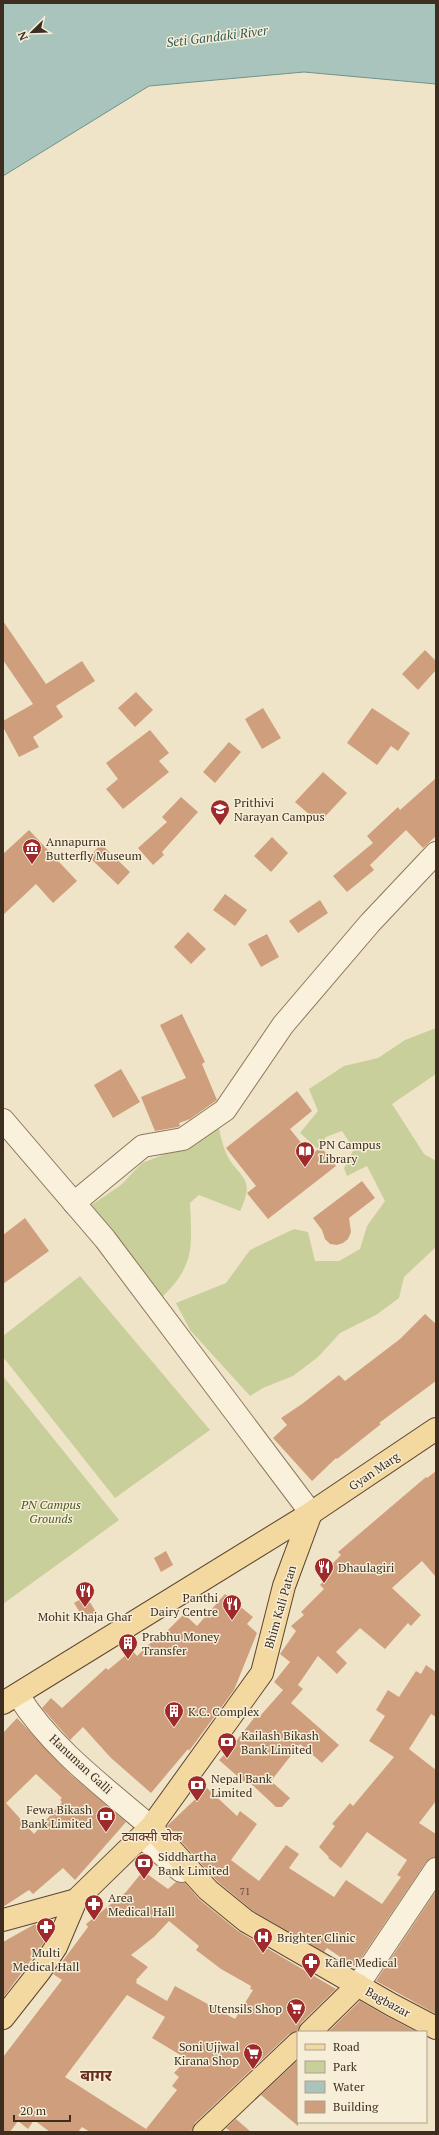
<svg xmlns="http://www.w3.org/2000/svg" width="439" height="2135" font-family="'PT Serif','Noto Sans Devanagari',serif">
<rect width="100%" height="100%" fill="#f0e4c8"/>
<!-- green -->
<g fill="#c9cf9b">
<path d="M436 1028V1074L392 1104 424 1154 436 1161V1247L404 1277 399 1298 376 1315 340 1333 318 1357 293 1376 263 1388 250 1396 190 1330 176 1303 226 1283 250 1250 294 1229 308 1232 315 1261H339L360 1249 367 1226 385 1201 367 1166 347 1176 344 1168 354 1149 342 1131 326 1137 318 1149 300 1133 318 1111 309 1089 344 1066 378 1058 405 1040Z"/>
<path d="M218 1123C220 1133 222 1144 226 1153 238 1179 257 1175 240 1211L199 1195 190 1203C192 1247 195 1266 161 1298L87 1208 121 1185 142 1163 188 1145Z"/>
<path d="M80 1276 210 1430 115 1498 3 1357V1336Z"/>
<path d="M3 1376 119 1520 3 1604Z"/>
</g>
<!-- water -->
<path fill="#a9c4bc" stroke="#6f938a" d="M3 3H436V84L304 72 149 86 3 176Z"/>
<!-- building -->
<g fill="#cf9f7d" fill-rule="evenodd">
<path d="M3 621 46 684 82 661 95 681 56 706 63 717 33 737 39 747 19 757 3 727V721L33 704 3 660Z"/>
<path d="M425 650 436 661V670L418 690 402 674Z"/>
<path d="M136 692 153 710 135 727 118 708Z"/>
<path d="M263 708 281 738 262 749 245 719Z"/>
<path d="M372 708 410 733 398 751 391 746 377 765 347 743Z"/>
<path d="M150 730 169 753 159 761 169 772 123 809 106 789 118 779 106 763Z"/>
<path d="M229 742 241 752 215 783 203 772Z"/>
<path d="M323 772 347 793 319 823 295 802Z"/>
<path d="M436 778V836L423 848 406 830 370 865 374 870 347 892 333 876 373 843 367 836 398 807 400 810Z"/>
<path d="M181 797 198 812 162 852 164 855 153 865 138 848 167 822 162 817Z"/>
<path d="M29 830 77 881 53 903 36 884 3 915V854Z"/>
<path d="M272 837 288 853 271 872 254 856Z"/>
<path d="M101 844 130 872 118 885 89 857Z"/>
<path d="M225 894 247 910 235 926 213 910Z"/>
<path d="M320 900 328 913 298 933 289 921Z"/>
<path d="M188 932 206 949 191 964 174 947Z"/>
<path d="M267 934 279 957 261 967 248 944Z"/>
<path d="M182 1014 205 1062 202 1064 217 1100 190 1119 179 1123 180 1126 178 1127 155 1131 141 1097 186 1078 160 1025Z"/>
<path d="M121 1069 140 1102 113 1118 94 1085Z"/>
<path d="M297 1091 312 1111 290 1129 311 1155 321 1147 336 1166 268 1219 247 1193 256 1186 226 1148Z"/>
<path d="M362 1181 375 1198 349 1218 351 1232 348 1239 343 1243 337 1245 330 1244 325 1239 322 1230 313 1218Z"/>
<path d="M25 1218 49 1251 3 1284V1235Z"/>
<path d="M425 1314 436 1324V1381L379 1423 381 1424 337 1459 336 1458 312 1481 273 1438 287 1425 281 1418 302 1404 339 1375 345 1381 400 1339Z"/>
<path d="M436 1471V1577L422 1561 392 1588 421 1615 411 1626 408 1623 385 1649 360 1628 336 1652 347 1663 337 1674 318 1656 298 1685 303 1689 291 1703 339 1745 322 1763 300 1744 271 1781 290 1798 282 1807H276L246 1779 244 1782 219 1760 231 1748 257 1714 260 1716 283 1690 274 1682 290 1662 280 1654 296 1631 291 1626 304 1615 301 1612 324 1589 320 1585 333 1571 329 1567 341 1555 338 1552 426 1477 427 1478Z"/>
<path d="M166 1551 173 1565 161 1572 154 1558Z"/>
<path d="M225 1594 253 1617 247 1624 257 1633 234 1690 189 1751 188 1749 151 1793 111 1758 83 1727 70 1740 42 1708 51 1698 62 1708 106 1668 108 1670 132 1650 137 1656 161 1633 163 1635 184 1614 197 1626Z"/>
<path d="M86 1596 96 1612 84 1619 74 1603Z"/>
<path d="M426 1665 436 1672V1717L431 1714 409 1749 436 1770V1801L419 1823 436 1834V1857L426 1862 355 1967 327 1948 324 1952 253 1911 217 1881 167 1826 207 1788 237 1816 240 1811 257 1824 231 1860 259 1881 286 1845 299 1854 289 1868 334 1897 346 1880 382 1904 401 1877 397 1875 407 1860 367 1832 341 1868 328 1858 329 1857 319 1847 335 1826 332 1824 350 1803 353 1806 394 1757 369 1741 385 1716 376 1710 388 1690 399 1697 416 1671 421 1674Z"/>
<path d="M17 1718 71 1775 126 1822 75 1880 63 1868 33 1894 29 1890 3 1907V1733ZM36 1774 62 1798 60 1800 62 1802 34 1834 6 1803Z"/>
<path d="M143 1871 168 1889 176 1882 185 1883 200 1900 238 1931 336 1989 301 2023 298 2031 289 2034 195 2123 191 2132H90L82 2127 78 2132H50L34 2120 28 2129 18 2121 10 2132H3V2057L62 1980 53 1974 88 1927 86 1924 126 1892ZM169 1921 199 1946 196 1950 221 1969 251 1986 250 1989 253 1990 235 2019 175 1986 167 2001 136 1983 137 1981 136 1980 148 1967 131 1955 154 1937ZM127 1995 165 2017 152 2038 187 2059 174 2073 179 2077 172 2086 177 2090 146 2129 65 2077Z"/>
<path d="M436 1891V2014L376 1981Z"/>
<path d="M35 1924 46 1938 45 1941 3 1998V1942Z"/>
<path d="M360 2001 386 2016 417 2032H328Z"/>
<path d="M298 2060V2126L261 2095Z"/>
<path d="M236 2119 251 2132H231L226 2128Z"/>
</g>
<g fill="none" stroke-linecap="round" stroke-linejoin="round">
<defs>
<g id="minor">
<path d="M3 1120 105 1239 311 1513"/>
<path d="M74 1203 143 1146 183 1139 225 1110 283 1025 370 923 436 853"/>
<path d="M18 1695C51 1748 104 1787 151 1827"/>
<path d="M142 1837 181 1871"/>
<path d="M358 1985 436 1869"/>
</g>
<g id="major">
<path d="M3 1703 311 1513 436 1429"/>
<path d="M151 1827 208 1890 246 1921 392 2005 436 2028"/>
<path d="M3 1920 76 1900 151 1827 262 1673 284 1586 311 1513"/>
<path d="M3 2018 40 1971 56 1947 76 1900"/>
<path d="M310 2032 358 1985"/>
<path d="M204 2132 298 2043"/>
</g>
</defs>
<!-- minor casing -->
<use href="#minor" stroke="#8d765c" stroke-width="24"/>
<!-- major casing -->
<use href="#major" stroke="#5b4430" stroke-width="24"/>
<!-- minor -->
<use href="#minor" stroke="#faf1dc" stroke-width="22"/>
<!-- major -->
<use href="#major" stroke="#f3d9a0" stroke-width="22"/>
</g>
<!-- icons -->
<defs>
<symbol id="university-pin" viewBox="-11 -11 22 30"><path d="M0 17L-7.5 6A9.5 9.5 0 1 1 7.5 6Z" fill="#9e2a2b" stroke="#f7eed8"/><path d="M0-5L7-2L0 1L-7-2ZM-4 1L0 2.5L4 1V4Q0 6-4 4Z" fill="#fff"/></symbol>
<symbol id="museum-pin" viewBox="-11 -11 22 30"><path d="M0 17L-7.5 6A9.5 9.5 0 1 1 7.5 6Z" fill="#9e2a2b" stroke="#f7eed8"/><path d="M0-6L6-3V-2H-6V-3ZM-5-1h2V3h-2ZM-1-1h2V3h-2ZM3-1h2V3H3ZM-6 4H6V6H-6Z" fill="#fff"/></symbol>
<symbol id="library-pin" viewBox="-11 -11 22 30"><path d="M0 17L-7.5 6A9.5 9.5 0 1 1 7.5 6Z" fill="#9e2a2b" stroke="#f7eed8"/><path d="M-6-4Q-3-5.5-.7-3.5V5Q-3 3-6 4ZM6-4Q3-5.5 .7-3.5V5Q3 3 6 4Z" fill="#fff"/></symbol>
<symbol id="restaurant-pin" viewBox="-11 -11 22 30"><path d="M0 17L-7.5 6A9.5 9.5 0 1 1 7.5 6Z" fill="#9e2a2b" stroke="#f7eed8"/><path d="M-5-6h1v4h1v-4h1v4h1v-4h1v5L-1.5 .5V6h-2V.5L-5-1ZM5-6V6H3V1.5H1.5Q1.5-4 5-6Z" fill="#fff"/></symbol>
<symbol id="building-pin" viewBox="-11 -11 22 30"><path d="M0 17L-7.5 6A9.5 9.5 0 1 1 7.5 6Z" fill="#9e2a2b" stroke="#f7eed8"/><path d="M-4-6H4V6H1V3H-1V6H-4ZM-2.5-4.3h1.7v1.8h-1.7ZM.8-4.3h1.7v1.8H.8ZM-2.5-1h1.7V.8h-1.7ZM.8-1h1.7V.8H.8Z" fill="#fff"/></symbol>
<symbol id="bank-pin" viewBox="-11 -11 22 30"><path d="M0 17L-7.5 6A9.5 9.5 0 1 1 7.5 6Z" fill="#9e2a2b" stroke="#f7eed8"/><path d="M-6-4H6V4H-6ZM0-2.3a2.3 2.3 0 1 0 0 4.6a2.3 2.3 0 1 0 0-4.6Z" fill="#fff"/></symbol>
<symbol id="pharmacy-pin" viewBox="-11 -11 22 30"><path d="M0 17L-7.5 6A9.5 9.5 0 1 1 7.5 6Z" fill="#9e2a2b" stroke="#f7eed8"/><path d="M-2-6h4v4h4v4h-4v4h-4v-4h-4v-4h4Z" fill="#fff"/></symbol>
<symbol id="hospital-pin" viewBox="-11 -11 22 30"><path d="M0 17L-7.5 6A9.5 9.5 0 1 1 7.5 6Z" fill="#9e2a2b" stroke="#f7eed8"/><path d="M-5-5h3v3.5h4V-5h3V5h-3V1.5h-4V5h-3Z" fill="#fff"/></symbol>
<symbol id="supermarket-pin" viewBox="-11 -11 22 30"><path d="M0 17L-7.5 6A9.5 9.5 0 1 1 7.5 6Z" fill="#9e2a2b" stroke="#f7eed8"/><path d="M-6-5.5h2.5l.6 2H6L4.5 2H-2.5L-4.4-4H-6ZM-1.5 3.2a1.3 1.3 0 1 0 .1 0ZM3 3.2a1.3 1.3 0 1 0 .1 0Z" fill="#fff"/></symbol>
</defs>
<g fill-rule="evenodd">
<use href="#university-pin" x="209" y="798" width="22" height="30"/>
<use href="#museum-pin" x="21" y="837" width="22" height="30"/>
<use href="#library-pin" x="294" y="1140" width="22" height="30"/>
<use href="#restaurant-pin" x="313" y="1556" width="22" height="30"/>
<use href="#restaurant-pin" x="74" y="1580" width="22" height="30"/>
<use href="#restaurant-pin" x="221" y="1593" width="22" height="30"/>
<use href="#building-pin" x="117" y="1632" width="22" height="30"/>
<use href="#building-pin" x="163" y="1700" width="22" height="30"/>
<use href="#bank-pin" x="216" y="1731" width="22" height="30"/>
<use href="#bank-pin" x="186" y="1774" width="22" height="30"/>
<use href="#bank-pin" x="95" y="1805" width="22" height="30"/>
<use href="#bank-pin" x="133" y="1852" width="22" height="30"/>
<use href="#pharmacy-pin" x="83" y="1893" width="22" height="30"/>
<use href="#pharmacy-pin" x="35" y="1916" width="22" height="30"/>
<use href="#hospital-pin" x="252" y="1926" width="22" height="30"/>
<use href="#pharmacy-pin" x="300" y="1951" width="22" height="30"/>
<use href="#supermarket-pin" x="285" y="1997" width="22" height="30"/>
<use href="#supermarket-pin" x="242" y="2042" width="22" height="30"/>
</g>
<g text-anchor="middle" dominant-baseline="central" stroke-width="3" stroke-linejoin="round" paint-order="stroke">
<!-- number labels -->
<g font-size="10" fill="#624a37">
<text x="245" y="1891">71</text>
</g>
<!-- poi labels -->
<g font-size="12" fill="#3d2e20" stroke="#f7eed8" text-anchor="start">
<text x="234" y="802">Prithivi<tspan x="234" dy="14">Narayan Campus</tspan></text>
<text x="46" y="841">Annapurna<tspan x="46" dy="14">Butterfly Museum</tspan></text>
<text x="319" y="1144">PN Campus<tspan x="319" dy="14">Library</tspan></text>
<text x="338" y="1567">Dhaulagiri</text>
<text x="218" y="1597" text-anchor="end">Panthi<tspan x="218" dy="14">Dairy Centre</tspan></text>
<text x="85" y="1616" text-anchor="middle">Mohit Khaja Ghar</text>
<text x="142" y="1636">Prabhu Money<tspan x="142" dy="14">Transfer</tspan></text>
<text x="188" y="1711">K.C. Complex</text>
<text x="241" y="1735">Kailash Bikash<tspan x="241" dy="14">Bank Limited</tspan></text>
<text x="211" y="1778">Nepal Bank<tspan x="211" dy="14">Limited</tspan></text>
<text x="92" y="1809" text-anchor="end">Fewa Bikash<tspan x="92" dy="14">Bank Limited</tspan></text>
<text x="158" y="1856">Siddhartha<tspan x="158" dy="14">Bank Limited</tspan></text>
<text x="108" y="1897">Area<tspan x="108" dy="14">Medical Hall</tspan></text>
<text x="277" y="1937">Brighter Clinic</text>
<text x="46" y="1952" text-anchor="middle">Multi<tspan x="46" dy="14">Medical Hall</tspan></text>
<text x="325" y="1962">Kafle Medical</text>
<text x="282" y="2008" text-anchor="end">Utensils Shop</text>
<text x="239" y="2046" text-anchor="end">Soni Ujjwal<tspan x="239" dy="14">Kirana Shop</tspan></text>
</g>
<!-- street labels -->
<g font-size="12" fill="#3d2e20" stroke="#f7eed8">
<text transform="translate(374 1471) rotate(-34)">Gyan Marg</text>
<text transform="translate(280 1607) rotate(-74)">Bhim Kali Patan</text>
<text transform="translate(81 1764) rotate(43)">Hanuman Galli</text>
<text transform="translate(388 2002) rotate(29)">Bagbazar</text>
</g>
<!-- park labels -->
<g font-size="12" font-style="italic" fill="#4d5a26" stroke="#f7eed8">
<text x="51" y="1504">PN Campus<tspan x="51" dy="14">Grounds</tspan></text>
</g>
<!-- water labels -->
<g font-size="13" font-style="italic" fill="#2f5d5a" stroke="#f7eed8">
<text transform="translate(217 36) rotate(-7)">Seti Gandaki River</text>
</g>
<!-- neighbourhood labels -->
<g font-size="13" fill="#6b2e1e" stroke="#f7eed8">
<text x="152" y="1836">ट्याक्सी चोक</text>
</g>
<!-- district labels -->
<g font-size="16" font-weight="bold" fill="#6b2e1e" stroke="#f7eed8">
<text x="96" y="2075">बागर</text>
</g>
</g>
<!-- border -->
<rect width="439" height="2135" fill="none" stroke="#3d2e20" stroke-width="8"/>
<!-- legend -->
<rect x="297" y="2031" width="130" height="92" fill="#f7eed8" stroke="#ada18e"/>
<rect x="305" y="2044" width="20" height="6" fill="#f3d9a0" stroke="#ada18e"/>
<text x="333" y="2051" font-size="12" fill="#3d2e20">Road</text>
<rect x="305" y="2061" width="20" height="12" fill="#c9cf9b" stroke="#ada18e"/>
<text x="333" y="2071" font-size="12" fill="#3d2e20">Park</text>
<rect x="305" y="2081" width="20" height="12" fill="#a9c4bc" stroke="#ada18e"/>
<text x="333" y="2091" font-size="12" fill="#3d2e20">Water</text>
<rect x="305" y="2101" width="20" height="12" fill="#cf9f7d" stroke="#ada18e"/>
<text x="333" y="2111" font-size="12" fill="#3d2e20">Building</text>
<!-- north arrow -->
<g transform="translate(32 32) rotate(247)" stroke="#f7eed8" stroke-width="3" paint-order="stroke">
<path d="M0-3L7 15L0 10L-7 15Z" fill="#3d2e20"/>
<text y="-6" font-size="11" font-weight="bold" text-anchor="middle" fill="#3d2e20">N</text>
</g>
<!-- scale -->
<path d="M14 2115v6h56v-6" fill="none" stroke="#3d2e20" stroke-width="2"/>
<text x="20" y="2115" font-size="12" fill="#3d2e20" stroke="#f7eed8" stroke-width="3" paint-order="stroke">20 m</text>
</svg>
